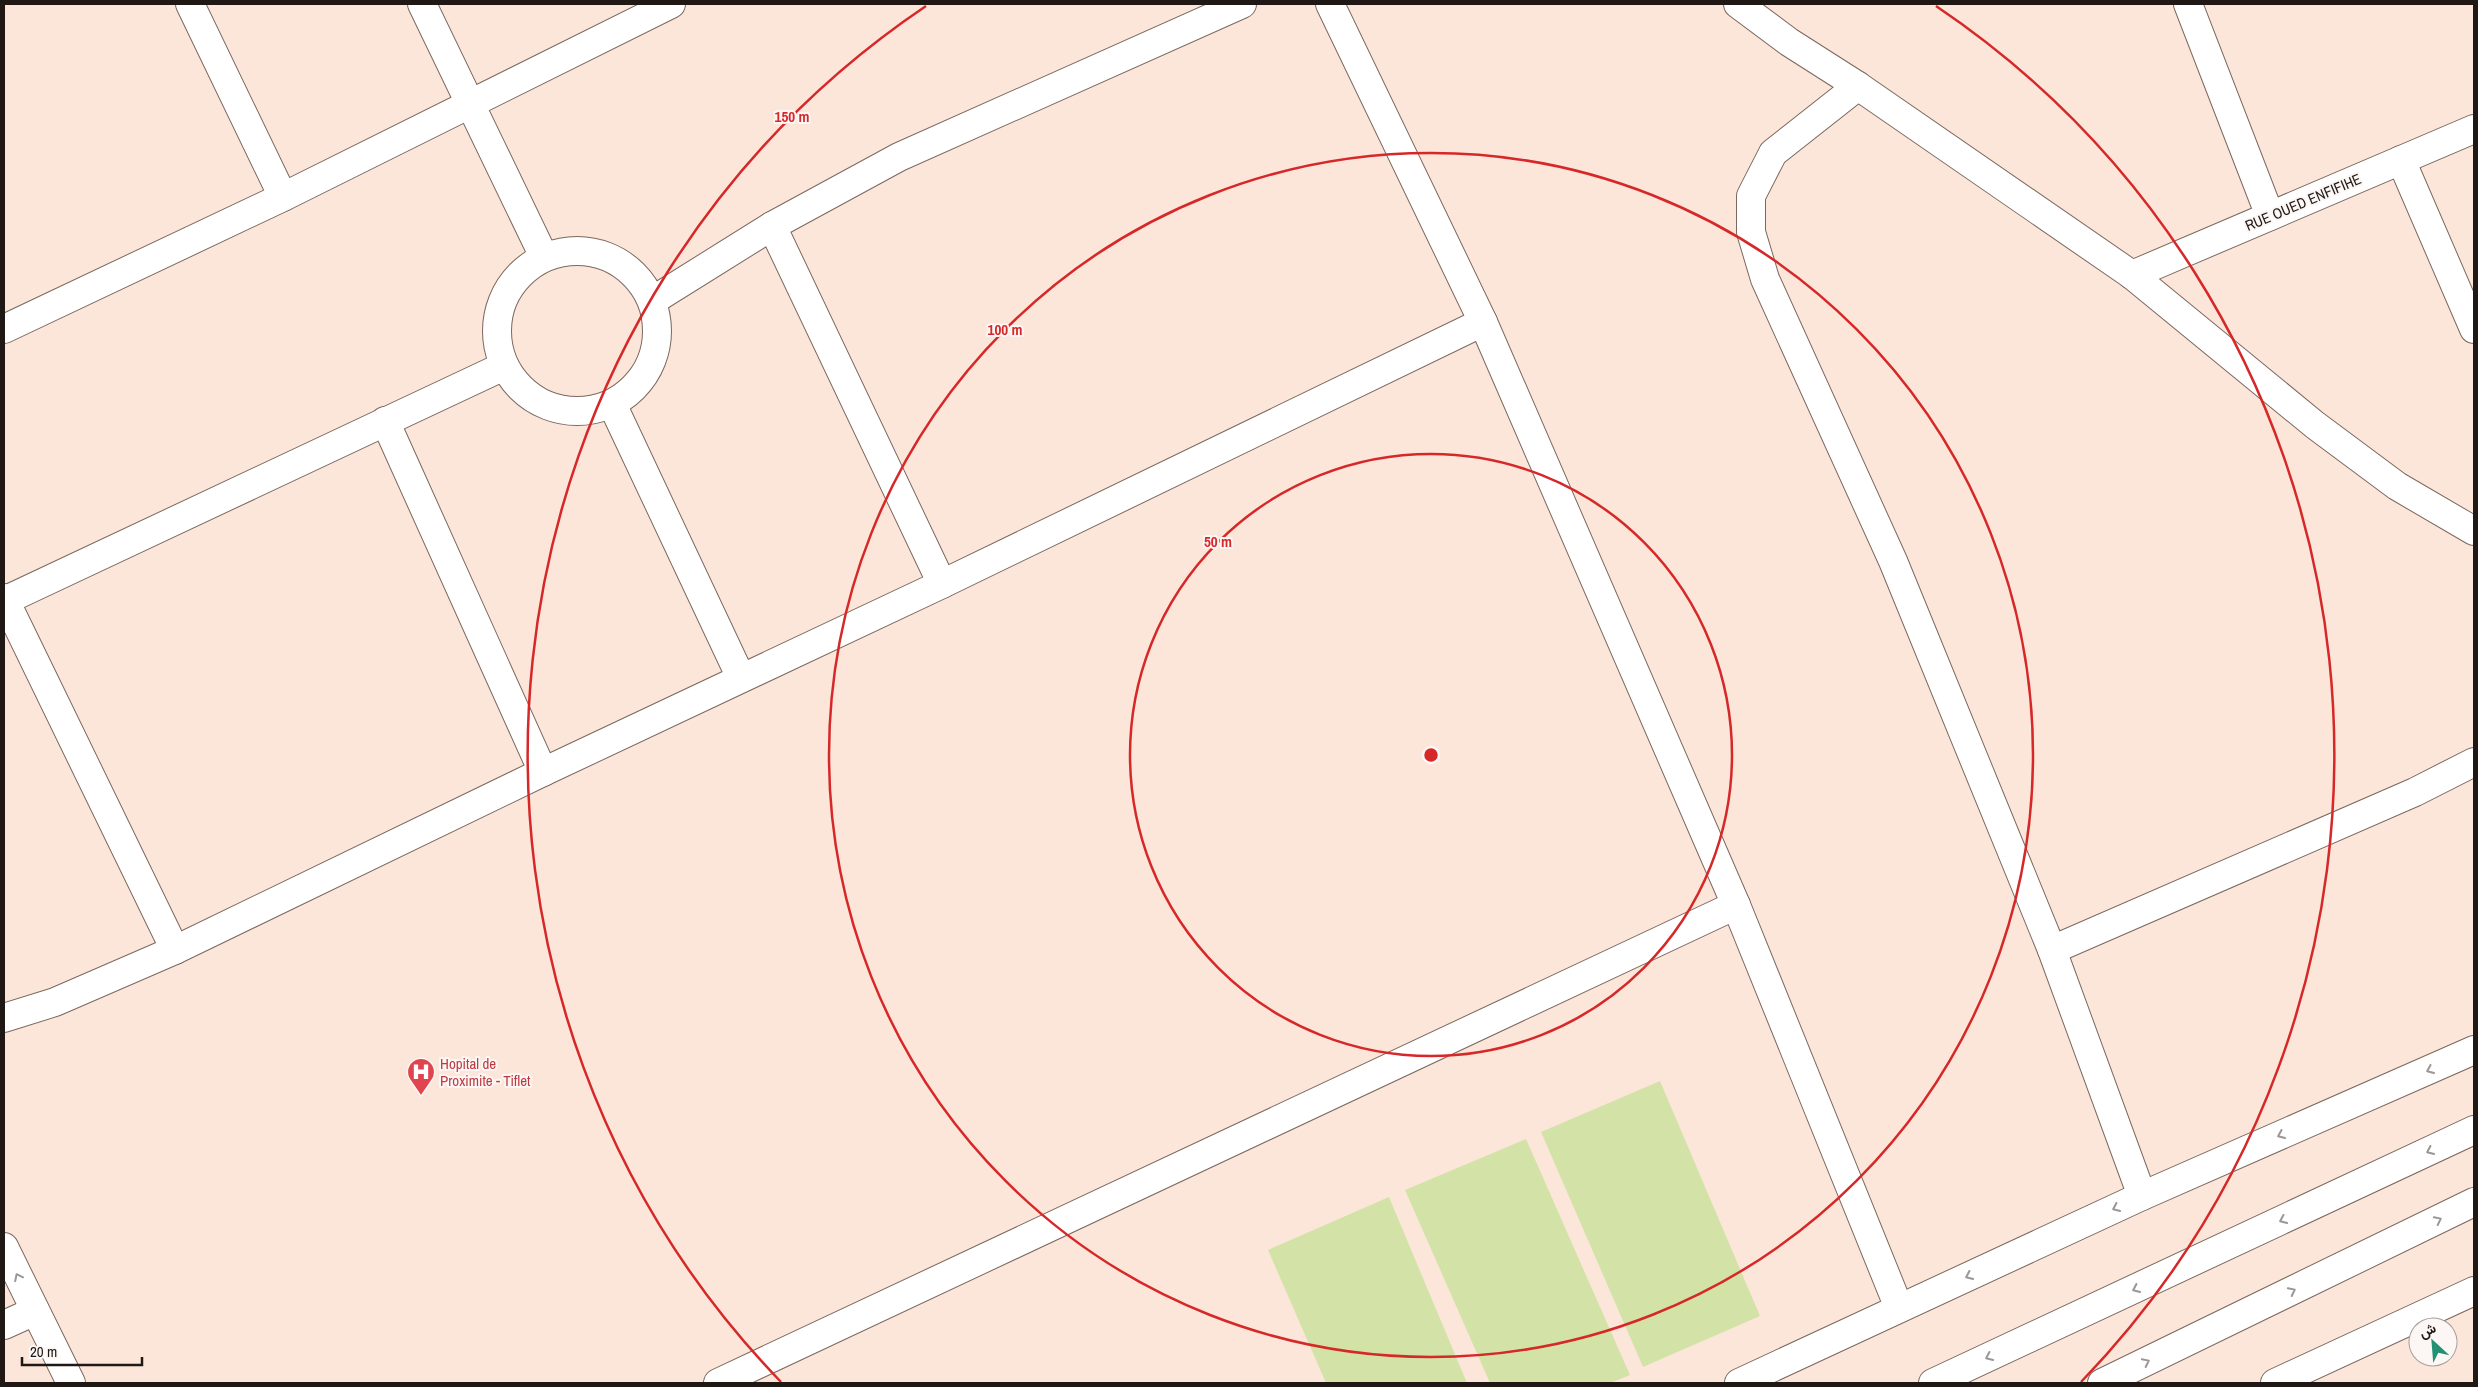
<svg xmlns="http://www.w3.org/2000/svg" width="2478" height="1387" font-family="'Archivo Narrow',Vazirmatn,sans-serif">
<rect width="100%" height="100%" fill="#fce6da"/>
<!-- green -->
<g fill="#d3e3a7">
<path d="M1660 1081 1760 1316 1643 1367 1541 1132Z"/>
<path d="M1526 1139 1630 1375 1610 1383H1490L1405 1190Z"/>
<path d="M1389 1197 1467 1383H1326L1268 1250Z"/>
</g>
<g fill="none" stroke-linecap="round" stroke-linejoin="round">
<defs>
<g id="minor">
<path d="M190 4 283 197"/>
<path d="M422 4 544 257"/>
<path d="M1330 4 1483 322 1736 905 1899 1308"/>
<path d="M1738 4 1789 42 1858 86 2132 275 2315 425 2397 486 2474 531"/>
<path d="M2188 4 2270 216"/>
<path d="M1858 86 1773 153 1751 196V232L1765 279 1893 561 2052 950 2142 1196"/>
<path d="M2401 160 2474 329"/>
<path d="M772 226 942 584"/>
<circle cx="577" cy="331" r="80"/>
<path d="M2132 275 2474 129"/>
<path d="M652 301 772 226 899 157 1242 4"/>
<path d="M4 329 283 197 671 4"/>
<path d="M613 406 741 678"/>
<path d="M385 421 543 772"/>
<path d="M4 598 175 950"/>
<path d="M4 601 504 366"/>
<path d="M2052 950 2415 792 2474 762"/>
<path d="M4 1018 55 1002 175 950 543 772 942 584 1483 322"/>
<path d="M4 1325 35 1311"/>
<path d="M718 1383 1736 905"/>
<path d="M1739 1383 2142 1196 2474 1050"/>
<path d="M2275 1383 2474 1291"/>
</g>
<path id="tertiary" d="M4 1247 71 1383"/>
<g id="primary">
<path d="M1933 1383 2474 1130"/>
<path d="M2102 1383 2474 1202"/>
</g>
</defs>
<!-- minor casing -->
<use href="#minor" stroke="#7b685e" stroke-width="30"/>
<!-- tertiary casing -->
<use href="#tertiary" stroke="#7b685e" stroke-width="30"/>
<!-- primary casing -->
<use href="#primary" stroke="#7b685e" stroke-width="30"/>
<!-- minor -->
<use href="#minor" stroke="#fff" stroke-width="28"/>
<!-- tertiary -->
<use href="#tertiary" stroke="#fff" stroke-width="28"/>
<!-- primary -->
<use href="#primary" stroke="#fff" stroke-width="28"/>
</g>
<!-- one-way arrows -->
<defs><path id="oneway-chevron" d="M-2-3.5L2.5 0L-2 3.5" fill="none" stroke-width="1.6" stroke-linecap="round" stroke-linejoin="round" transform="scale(1.25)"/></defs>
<g stroke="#9a9795">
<use href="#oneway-chevron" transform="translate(2430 1070) rotate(156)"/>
<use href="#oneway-chevron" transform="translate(2281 1135) rotate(156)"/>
<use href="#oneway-chevron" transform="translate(2430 1151) rotate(155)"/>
<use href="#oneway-chevron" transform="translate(2116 1208) rotate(155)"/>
<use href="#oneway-chevron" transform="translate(2283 1220) rotate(155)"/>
<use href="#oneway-chevron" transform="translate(2438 1220) rotate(-26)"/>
<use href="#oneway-chevron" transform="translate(1969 1276) rotate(155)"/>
<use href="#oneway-chevron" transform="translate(18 1277) rotate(-116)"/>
<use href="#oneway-chevron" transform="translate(2136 1289) rotate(155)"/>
<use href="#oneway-chevron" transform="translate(2292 1291) rotate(-26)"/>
<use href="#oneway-chevron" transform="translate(1989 1357) rotate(155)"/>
<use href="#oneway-chevron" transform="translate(2146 1362) rotate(-26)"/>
</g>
<!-- distance rings -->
<g fill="none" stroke="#d62828" stroke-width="2.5">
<circle cx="1431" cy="755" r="301"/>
<circle cx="1431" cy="755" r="602"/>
<path d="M781 1382A903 903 0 0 1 926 6M1936 6A903 903 0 0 1 2081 1382"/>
</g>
<!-- icons -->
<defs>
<symbol id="hospital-pin" viewBox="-11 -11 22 30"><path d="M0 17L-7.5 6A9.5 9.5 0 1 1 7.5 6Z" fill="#e0444e" stroke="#fcf7f5"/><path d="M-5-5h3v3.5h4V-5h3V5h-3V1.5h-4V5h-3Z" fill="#fff"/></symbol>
</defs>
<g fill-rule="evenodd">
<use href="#hospital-pin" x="405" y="1056" width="32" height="43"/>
</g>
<g text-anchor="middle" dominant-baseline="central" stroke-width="4" stroke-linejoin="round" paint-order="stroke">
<!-- street labels -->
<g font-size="15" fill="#1f1814" stroke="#fcf7f5">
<text transform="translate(2303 202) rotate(-23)">RUE OUED ENFIFIHE</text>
</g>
<!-- health labels -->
<g font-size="15" fill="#be3a42" stroke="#fcf7f5" text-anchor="start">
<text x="440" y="1063">Hopital de<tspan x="440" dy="17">Proximite - Tiflet</tspan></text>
</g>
</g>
<circle cx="1431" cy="755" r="8" fill="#d62828" stroke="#fcf7f5" stroke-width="2.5"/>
<g font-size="15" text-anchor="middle" font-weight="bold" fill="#d62828" stroke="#fcf7f5" stroke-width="4" stroke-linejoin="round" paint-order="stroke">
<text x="792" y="122">150 m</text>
<text x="1005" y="335">100 m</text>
<text x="1218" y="547">50 m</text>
</g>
<!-- border -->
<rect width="2478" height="1387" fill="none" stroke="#1f1814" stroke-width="10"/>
<!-- north arrow -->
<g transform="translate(2433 1342) rotate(334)"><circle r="24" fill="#fcf7f5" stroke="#a49e9b"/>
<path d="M0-4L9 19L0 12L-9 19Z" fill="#229172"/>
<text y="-8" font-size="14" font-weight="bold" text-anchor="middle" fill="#1f1814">ش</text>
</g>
<!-- scale -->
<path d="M22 1357v8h120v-8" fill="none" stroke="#1f1814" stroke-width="2.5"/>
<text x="30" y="1357" font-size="15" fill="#1f1814" stroke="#fcf7f5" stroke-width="4" paint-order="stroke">20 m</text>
</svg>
